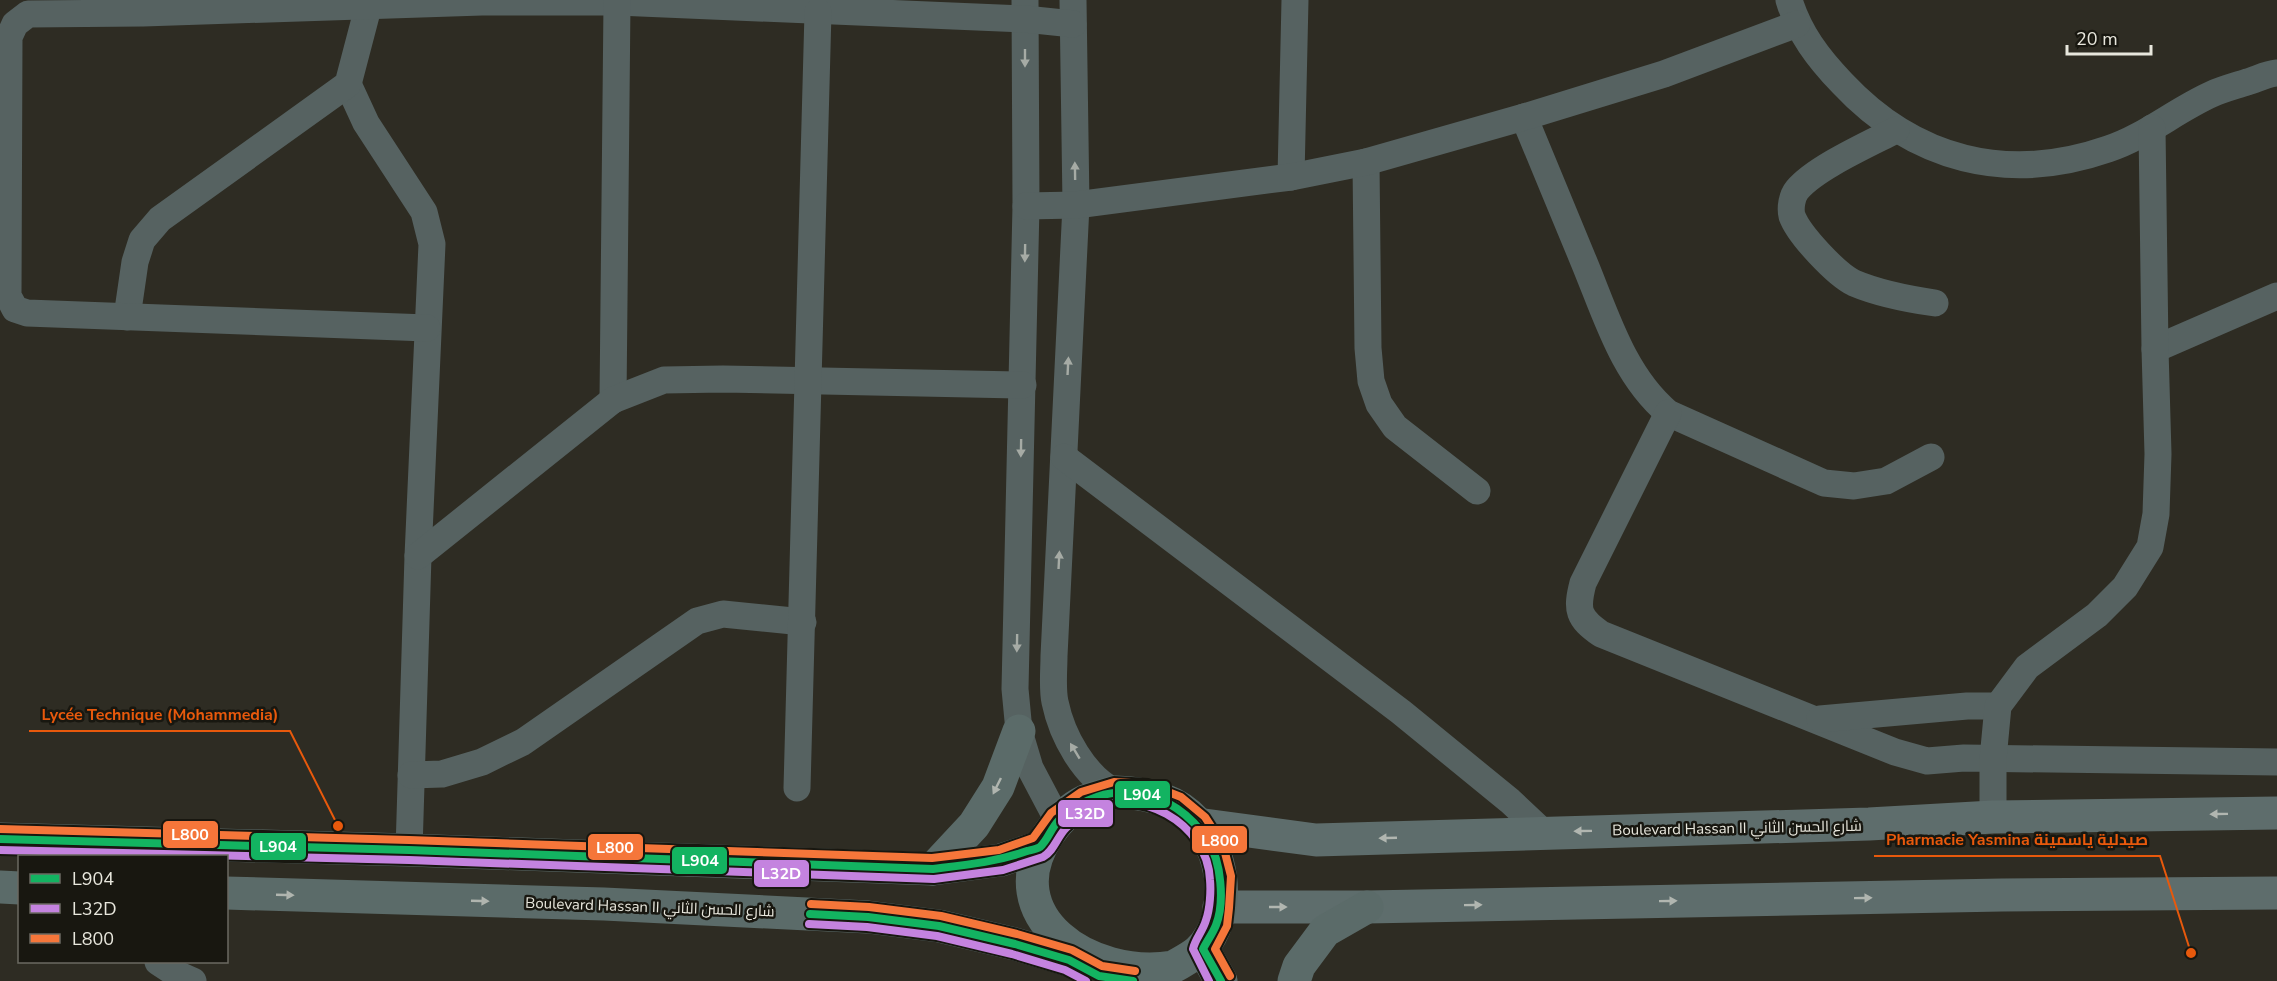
<svg xmlns="http://www.w3.org/2000/svg" width="2277" height="981" font-family="'Nunito Sans',Cairo,sans-serif">
<rect width="100%" height="100%" fill="#2e2c23"/>
<g fill="none" stroke-linecap="round" stroke-linejoin="round">
<!-- street -->
<g stroke="#566261" stroke-width="27">
<path d="M1025 0 1026 206 1015 689 1019 731 1030 768 1058 821"/>
<path d="M1073 0 1076 205 1054 656C1054 670 1052 688 1055 702 1062 736 1084 776 1115 792"/>
<path d="M1789 0C1799 33 1818 58 1842 83 1914 160 2007 184 2108 149 2145 137 2176 110 2212 94 2223 89 2235 86 2247 82 2257 79 2267 74 2277 73"/>
<path d="M348 84 366 123 424 212 432 244 418 556 409 850"/>
<path d="M1524 117C1544 165 1564 214 1584 262 1606 315 1623 375 1668 413L1824 483 1854 486 1886 481 1931 457"/>
<path d="M1896 130C1869 144 1815 168 1797 190 1792 196 1790 208 1792 216 1799 235 1836 274 1854 283 1880 294 1907 299 1935 303"/>
<path d="M1366 162 1368 348 1371 381 1379 404 1395 427 1477 491"/>
<path d="M1291 177 1295 0"/>
<path d="M1026 206 1076 205 1291 177 1366 162 1524 117 1664 74 1797 24"/>
<path d="M127 317 135 262 142 240 160 219 348 84 370 0"/>
<path d="M427 328 27 313 15 309 8 296 9 37 15 24 28 14 143 13 482 2H617L1025 19 1073 24"/>
<path d="M2155 349 2277 296"/>
<path d="M613 400 617 2"/>
<path d="M1668 413 1583 583C1576 610 1578 618 1601 634L1895 752 1927 761 1964 758 2277 762"/>
<path d="M1064 457 1401 712 1510 801 1543 832"/>
<path d="M418 556 613 400 664 380 723 379 1023 385"/>
<path d="M1820 719 1967 706H1998"/>
<path d="M411 775 442 774 482 762 523 742 697 621 723 614 803 622"/>
<path d="M797 788 818 12"/>
<path d="M1993 817V759L1998 706 2027 667 2097 615 2125 587 2150 547 2156 514 2158 454 2155 349 2152 128"/>
<path d="M158 962 175 973 193 981"/>
</g>
<!-- secondary -->
<g stroke="#5e6d6c" stroke-width="33">
<path d="M1197 824 1316 840 1869 824 1993 817 2277 813"/>
<path d="M1219 907H1367L2002 895 2277 893"/>
</g>
<!-- primary -->
<g stroke="#5b6b69" stroke-width="33">
<path d="M1115 792C1136 793 1154 795 1173 804 1218 827 1234 893 1211 935 1201 953 1190 957 1173 967 1090 981 994 916 1048 835 1057 822 1070 808 1085 801 1094 797 1106 795 1115 792Z"/>
<path d="M0 839 409 850 933 869 1001 860 1040 847"/>
<path d="M933 869 974 825 998 787 1019 731"/>
<path d="M0 887 20 888"/>
<path d="M226 893 604 904 868 917 939 926 1015 944 1069 960"/>
<path d="M1203 949 1221 981"/>
<path d="M1294 981 1299 966 1325 931 1367 907"/>
</g>
<defs>
<g id="bus-1">
<path d="M0 839 409 850 933 869C965 865 996 862 1027 851 1031 850 1037 849 1040 847 1048 840 1051 828 1059 820 1106 775 1174 787 1208 841 1221 861 1225 902 1216 925 1213 933 1207 941 1203 949L1221 981"/>
<path d="M810 914 868 917 939 926 1015 944 1069 960 1099 976 1133 981"/>
</g>
<g id="bus-2">
<path d="M0 850 409 860 934 879 1003 870 1043 857C1054 851 1057 837 1066 828 1071 823 1081 816 1088 812 1137 784 1208 823 1210 880 1211 891 1210 909 1206 920 1203 931 1195 939 1193 949L1209 981"/>
<path d="M809 924 867 927 937 936 1012 954 1065 970 1086 981"/>
</g>
<g id="bus-3">
<path d="M0 829 409 840 932 858 999 850 1033 838 1051 813 1081 792 1114 782 1148 784 1181 797 1205 817 1223 845 1231 876 1229 908 1227 926 1215 949 1230 976"/>
<path d="M811 904 869 907 941 916 1017 934 1072 950 1102 966 1135 971"/>
</g>
</defs>
<!-- bus-1 casing -->
<use href="#bus-1" stroke="#181710" stroke-width="12"/>
<!-- bus-2 casing -->
<use href="#bus-2" stroke="#181710" stroke-width="12"/>
<!-- bus-3 casing -->
<use href="#bus-3" stroke="#181710" stroke-width="12"/>
<!-- bus-1 -->
<use href="#bus-1" stroke="#13b361" stroke-width="8"/>
<!-- bus-2 -->
<use href="#bus-2" stroke="#c483df" stroke-width="8"/>
<!-- bus-3 -->
<use href="#bus-3" stroke="#f5763a" stroke-width="8"/>
</g>
<!-- one-way arrows -->
<defs><path id="oneway-solid" d="M-6-.8H1V-3.2L6.5 0L1 3.2V.8H-6Z" transform="scale(1.5)"/></defs>
<g fill="#a6aba5">
<use href="#oneway-solid" transform="translate(1025 58) rotate(90)"/>
<use href="#oneway-solid" transform="translate(1075 171) rotate(-91)"/>
<use href="#oneway-solid" transform="translate(1025 253) rotate(91)"/>
<use href="#oneway-solid" transform="translate(1068 366) rotate(-87)"/>
<use href="#oneway-solid" transform="translate(1021 448) rotate(91)"/>
<use href="#oneway-solid" transform="translate(1059 560) rotate(-87)"/>
<use href="#oneway-solid" transform="translate(1017 643) rotate(91)"/>
<use href="#oneway-solid" transform="translate(1075 751) rotate(-121)"/>
</g>
<g fill="#b0b5af">
<use href="#oneway-solid" transform="translate(997 786) rotate(116)"/>
<use href="#oneway-solid" transform="translate(285 895) rotate(2)"/>
<use href="#oneway-solid" transform="translate(480 901) rotate(2)"/>
</g>
<g fill="#b1b6b0">
<use href="#oneway-solid" transform="translate(2219 814) rotate(179)"/>
<use href="#oneway-solid" transform="translate(1583 831) rotate(179)"/>
<use href="#oneway-solid" transform="translate(1388 838) rotate(178)"/>
<use href="#oneway-solid" transform="translate(1863 898) rotate(-1)"/>
<use href="#oneway-solid" transform="translate(1668 901) rotate(-1)"/>
<use href="#oneway-solid" transform="translate(1473 905) rotate(-1)"/>
<use href="#oneway-solid" transform="translate(1278 907)"/>
</g>
<g text-anchor="middle" dominant-baseline="central" stroke-width="5" stroke-linejoin="round" paint-order="stroke">
<!-- street labels -->
<g font-size="15" fill="#e8e7dd" stroke="#181710">
<text transform="translate(1737 828) rotate(-1)">Boulevard Hassan II شارع الحسن الثاني</text>
<text transform="translate(650 907) rotate(2)">Boulevard Hassan II شارع الحسن الثاني</text>
</g>
</g>
<!-- callouts -->
<path fill="none" stroke="#e8590c" stroke-width="2" d="M338 826L290 731H29M2191 953L2160 856H1874"/>
<g fill="#e8590c" stroke="#181710" stroke-width="2">
<circle cx="338" cy="826" r="6"/>
<circle cx="2191" cy="953" r="6"/>
</g>
<g font-size="16" text-anchor="middle" font-weight="bold" fill="#e8590c" stroke="#181710" stroke-width="5" stroke-linejoin="round" paint-order="stroke">
<text x="160" y="720">Lycée Technique (Mohammedia)</text>
<text x="2017" y="845">Pharmacie Yasmina صيدلية ياسمينة</text>
</g>
<g stroke="#181710" stroke-width="2">
<rect x="1114" y="780" width="57" height="29" rx="6" fill="#13b361"/>
<rect x="1057" y="799" width="57" height="29" rx="6" fill="#c483df"/>
<rect x="162" y="820" width="57" height="29" rx="6" fill="#f5763a"/>
<rect x="1191" y="825" width="57" height="29" rx="6" fill="#f5763a"/>
<rect x="250" y="832" width="57" height="29" rx="6" fill="#13b361"/>
<rect x="587" y="833" width="57" height="28" rx="6" fill="#f5763a"/>
<rect x="671" y="846" width="57" height="29" rx="6" fill="#13b361"/>
<rect x="753" y="859" width="57" height="29" rx="6" fill="#c483df"/>
</g>
<g font-size="16" text-anchor="middle" font-weight="bold" fill="#fff">
<text x="1142" y="800">L904</text>
<text x="1085" y="819">L32D</text>
<text x="190" y="840">L800</text>
<text x="1220" y="846">L800</text>
<text x="278" y="852">L904</text>
<text x="615" y="853">L800</text>
<text x="700" y="866">L904</text>
<text x="781" y="879">L32D</text>
</g>
<!-- legend -->
<rect x="18" y="855" width="210" height="108" fill="#181710" stroke="#6b6a62" stroke-width="1.5"/>
<rect x="30" y="874" width="30" height="9" fill="#13b361" stroke="#6b6a62" stroke-width="1.5"/>
<text x="72" y="885" font-size="18" fill="#e8e7dd">L904</text>
<rect x="30" y="904" width="30" height="9" fill="#c483df" stroke="#6b6a62" stroke-width="1.5"/>
<text x="72" y="915" font-size="18" fill="#e8e7dd">L32D</text>
<rect x="30" y="934" width="30" height="9" fill="#f5763a" stroke="#6b6a62" stroke-width="1.5"/>
<text x="72" y="945" font-size="18" fill="#e8e7dd">L800</text>
<!-- scale -->
<path d="M2067 45v9h84v-9" fill="none" stroke="#e8e7dd" stroke-width="3"/>
<text x="2076" y="45" font-size="18" fill="#e8e7dd" stroke="#181710" stroke-width="4.5" paint-order="stroke">20 m</text>
</svg>
